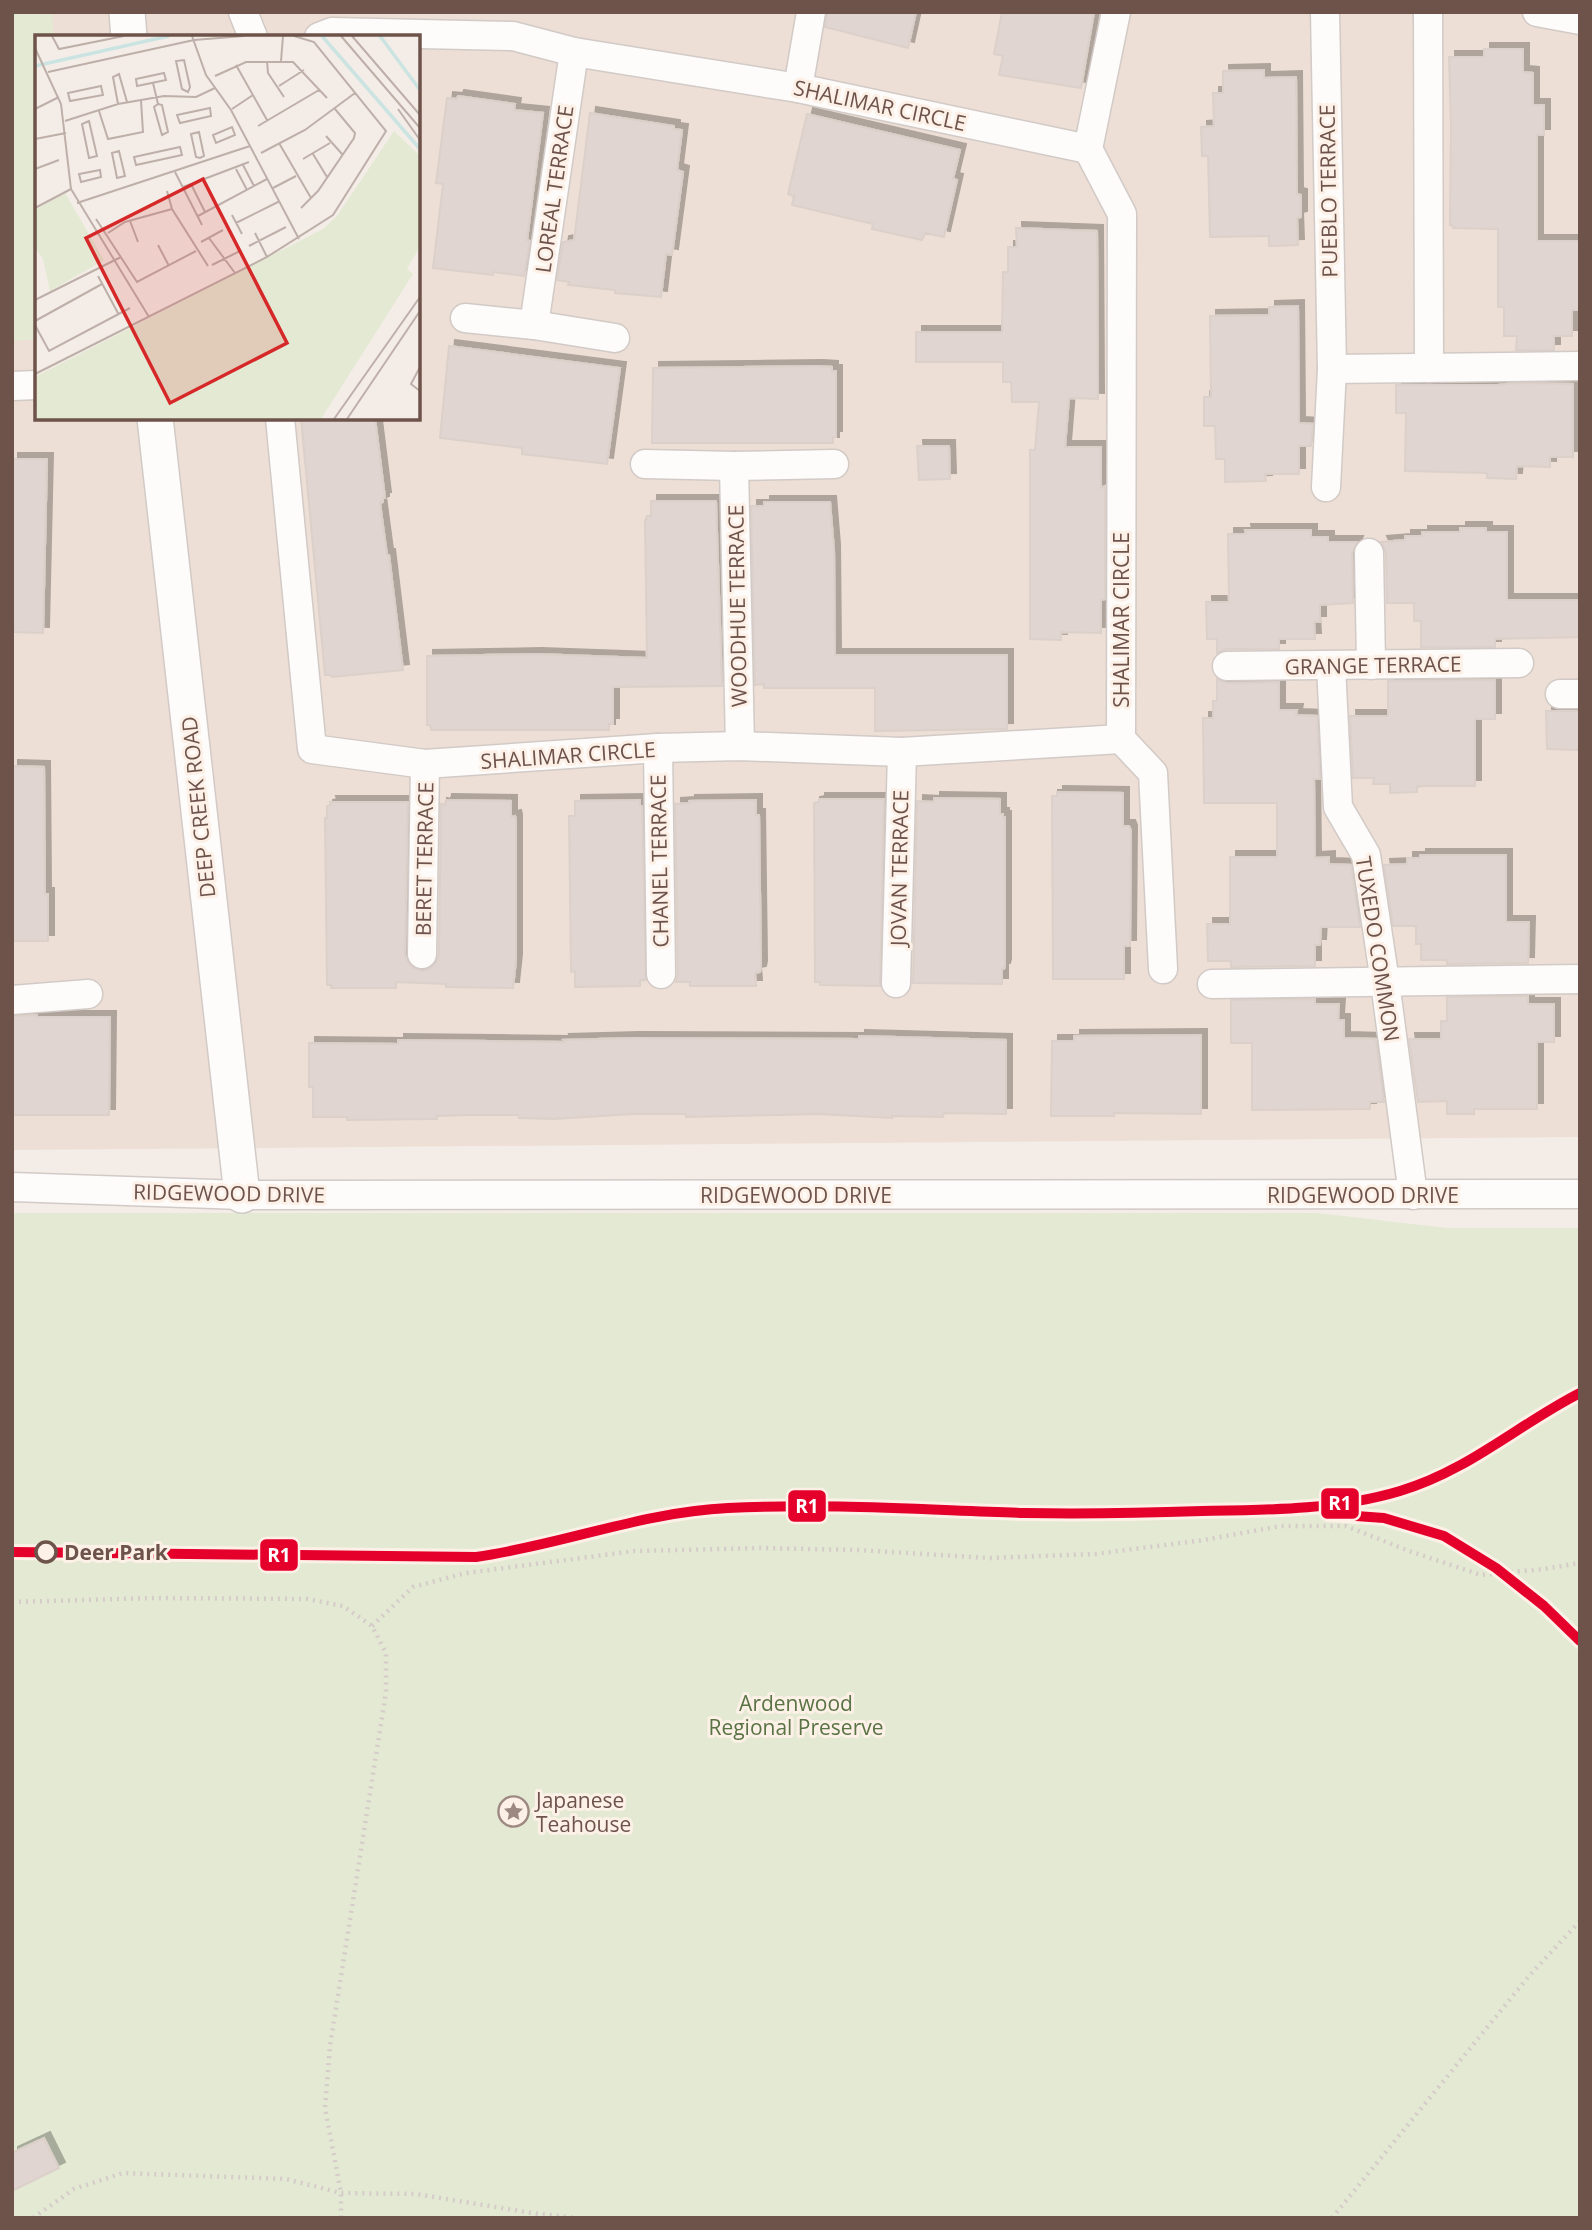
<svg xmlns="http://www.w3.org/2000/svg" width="1592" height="2230" font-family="'Open Sans',sans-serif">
<defs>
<filter id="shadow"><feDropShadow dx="6" dy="-6" stdDeviation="0" flood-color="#0004"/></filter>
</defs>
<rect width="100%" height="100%" fill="#f4ede7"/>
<!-- residential -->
<path fill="#eddfd5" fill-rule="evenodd" d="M12 12H1580V1137L12 1150ZM37 37H418V418H37Z"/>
<!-- green -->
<g fill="#e3e9d3">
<path d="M12 12H52L54 37H37V339L12 341Z"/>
<path d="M12 1213H1317L1447 1228H1580V2218H12Z"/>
</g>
<!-- building -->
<g fill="#e0d5d0" stroke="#dcd0ca" stroke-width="2" filter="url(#shadow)">
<path d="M827 12H916L908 48 825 27Z"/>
<path d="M1002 12H1094L1081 88 999 75 1003 56 994 54Z"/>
<path d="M1484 49H1523V72L1533 73V105H1544V135H1537V241H1580V310H1572V336H1554V350H1516L1517 336H1504V307H1498V229L1453 228 1452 225H1450L1451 124 1449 57H1484Z"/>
<path d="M1264 70V78L1296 77 1297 194 1301 195V217L1297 218 1298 245 1269 246V236L1210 237 1208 156H1202L1201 127 1214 126 1213 93H1223V71Z"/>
<path d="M458 96 515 104 514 110 543 113 527 240 530 241 524 276 494 272 493 275 433 268 443 184 436 183 447 98 457 99Z"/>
<path d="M590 113 674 126V129L682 130 677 170 683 172 672 255 666 254 661 297 615 293V290L568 285 569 282 557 280 563 242 574 240Z"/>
<path d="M807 114 960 150 953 179 957 180 944 237 925 233 922 240 872 229 873 224 792 205 794 196 788 194Z"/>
<path d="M1016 228 1097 231 1098 399 1069 398 1065 447H1101V488L1105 486V599L1101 600V633L1061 632V640L1030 639V450H1035L1039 402H1012L1011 382H1003V362H916V332H1002L1003 272H1008V247H1017Z"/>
<path d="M1298 306 1299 423 1313 424 1311 446H1299V474H1265L1266 481 1225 482V459H1216L1215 426H1204V397H1211L1210 316 1269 315V307Z"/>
<path d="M449 346 620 368 607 464 522 454V448L440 438Z"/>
<path d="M817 366 832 367V371H836V437H833V443H652L653 368Z"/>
<path d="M1514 383 1573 384V457H1550V467L1517 466 1516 479 1487 478V473L1405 471 1406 413H1396V385H1498Z"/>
<path d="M301 418H375L385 498H383V502L380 503 387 555H389L403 670 332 677 331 675H325Z"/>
<path d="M917 446H949L950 479 919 480Z"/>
<path d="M12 459H47L43 633 12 632Z"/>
<path d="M651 501H716L722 686 613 687V724H609V730H431L430 725H427V656L536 654 647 658 645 521 647 516H651Z"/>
<path d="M764 502H830L834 550 835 655H1007V729L875 731V688H764V684L755 685 751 506H764Z"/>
<path d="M1460 528H1486V532H1507V600H1580V637L1495 639V647H1421V621H1414V603H1387L1386 553 1381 542 1405 540V536H1422V532H1460Z"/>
<path d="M1245 530H1311V537H1328V542H1357L1352 553 1353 603 1320 605V622H1314L1315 639H1279V649H1227L1217 653V639H1207L1206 602H1229L1228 534H1246Z"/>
<path d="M1217 679 1227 683 1279 682V710H1297L1296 715 1317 716 1320 779H1314L1315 858 1329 857V864L1351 865 1360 927H1321L1320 945H1315V966L1231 967V961H1208L1207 924H1230V857H1277V803H1204L1203 718H1213V701H1217Z"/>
<path d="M1495 680V719H1475V786H1417V792L1390 793V784H1373L1374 778H1353L1350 716H1388V681Z"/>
<path d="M1546 711H1580V750L1547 749Z"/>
<path d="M12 766 44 767 45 894H48V941H12Z"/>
<path d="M1057 792 1123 793V826H1129L1131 831 1130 946H1124V979H1053L1052 796H1057Z"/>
<path d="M934 798 1000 799V814H1003V817H1005V965L1004 969H1002V984L913 983 917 801 934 802Z"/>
<path d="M819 799H884L880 986 820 985V982H815L814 803 819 802Z"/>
<path d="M446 800 511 801V817L515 816 516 820V960L513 988 446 987V984L396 982V988H331V985H327L325 818H327V806L331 805 330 802H408L405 954 407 961 413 968 422 971 429 969 436 963 439 954 441 804 445 805Z"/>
<path d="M640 800V806H642L646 980H640V986L575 987V971L571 972 569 816H575V801Z"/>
<path d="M756 800V815H759L761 967 760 972 755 973 756 986H690V982H676L678 974 675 804 689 803V801Z"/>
<path d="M1420 855H1506V922H1529L1528 963 1447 964V960H1421V944H1416V926H1393L1384 865 1407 864V858H1420Z"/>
<path d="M1528 996V1004H1554V1042H1537V1109H1474V1114H1447V1101L1418 1102 1409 1039H1441V1021H1447V997Z"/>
<path d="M1315 999V1004H1339L1338 1020H1344V1038L1376 1039 1384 1102H1370V1109L1252 1110V1043H1231V1000Z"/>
<path d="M37 1015V1017H110L109 1115H12V1016Z"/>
<path d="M1201 1035V1114L1114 1113V1116H1051L1052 1041H1074V1036Z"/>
<path d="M859 1036 1006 1040V1114L944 1113 943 1117 892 1116V1118L819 1114 686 1117V1114H633L554 1119 519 1118 518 1115H468L437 1116V1119L347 1120V1117H313V1087H309V1043L398 1044V1040L564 1042 563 1040 633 1038 859 1039Z"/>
<path d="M44 2138 59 2168 12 2191V2153Z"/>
</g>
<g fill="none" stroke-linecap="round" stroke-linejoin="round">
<defs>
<g id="minor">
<path d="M243 12 253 37"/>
<path d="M1325 12 1332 369 1326 487"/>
<path d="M1428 12 1429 368"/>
<path d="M1537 12 1580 20"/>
<path d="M319 37 332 32 513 36 574 52 798 88 1088 149"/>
<path d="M798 88 811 12"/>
<path d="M1088 149 1122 214 1121 739"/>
<path d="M1088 149 1116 12"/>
<path d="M465 318 534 325 615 338"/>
<path d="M534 325 574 52"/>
<path d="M1332 369 1580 366"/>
<path d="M12 386 37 385"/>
<path d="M280 418 312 749 425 764 658 748 740 746 902 752 1121 739"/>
<path d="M645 464 734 466 834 464"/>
<path d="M734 466 740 746"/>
<path d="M1369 553 1371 665"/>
<path d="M1227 666 1519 663"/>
<path d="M1331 666 1338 807 1366 855 1385 982 1413 1195"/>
<path d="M1560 694H1580"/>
<path d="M1121 739 1153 773 1163 969"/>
<path d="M658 748 661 974"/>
<path d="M422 954 425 764"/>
<path d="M896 983 902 752"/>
<path d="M1212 984 1580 979"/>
<path d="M12 1000 88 994"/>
<path d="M12 1187 242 1195 1580 1194"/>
</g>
<g id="tertiary">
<path d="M127 12 129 37"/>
<path d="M155 418 242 1195"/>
</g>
</defs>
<!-- minor casing -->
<use href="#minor" stroke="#d2cac6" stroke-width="31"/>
<!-- tertiary casing -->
<use href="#tertiary" stroke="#d2cac6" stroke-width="38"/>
<!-- path -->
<g stroke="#d5ccc9" stroke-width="4.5" stroke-dasharray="2 5" stroke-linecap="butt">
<path d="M12 1602 155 1598 307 1599 343 1606 372 1626 386 1653V1692L330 2046 325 2108 341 2193V2218"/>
<path d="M372 1626 413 1587 466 1573 635 1551 761 1548 858 1550 989 1558 1095 1554 1204 1540 1281 1526H1346L1409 1551 1481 1575 1544 1569 1580 1563"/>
<path d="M33 2218 74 2189 123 2173 286 2179 341 2193 416 2194 532 2213 576 2218"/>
<path d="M1332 2218 1529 1976 1580 1921"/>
</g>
<!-- minor -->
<use href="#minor" stroke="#fdfcfb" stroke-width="28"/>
<!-- tertiary -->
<use href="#tertiary" stroke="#fdfcfb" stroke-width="35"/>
<defs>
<g id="rail-1">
<path d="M1328 1514 1384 1518 1444 1536 1496 1568 1544 1606 1580 1641"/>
<path d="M12 1552 476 1557C561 1545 642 1512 728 1508 827 1503 926 1510 1025 1513 1084 1514 1143 1513 1202 1511 1267 1510 1337 1510 1400 1491 1468 1471 1519 1424 1580 1393"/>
</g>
</defs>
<!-- rail-1 casing -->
<use href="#rail-1" stroke="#fdf1e7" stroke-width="16"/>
<!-- rail-1 -->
<use href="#rail-1" stroke="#e4002b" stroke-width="10"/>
</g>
<!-- icons -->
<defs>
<symbol id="sight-ring" viewBox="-11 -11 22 22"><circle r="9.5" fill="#fdf1e7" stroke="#9d8982" stroke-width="1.5"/><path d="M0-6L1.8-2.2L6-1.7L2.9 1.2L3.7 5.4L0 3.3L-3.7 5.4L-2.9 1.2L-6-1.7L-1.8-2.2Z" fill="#9d8982"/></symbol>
</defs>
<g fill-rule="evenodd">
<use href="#sight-ring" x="496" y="1794" width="35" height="35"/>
</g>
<!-- markers -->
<circle fill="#fdf1e7" stroke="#6e534b" stroke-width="3.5" cx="46" cy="1552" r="10"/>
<g text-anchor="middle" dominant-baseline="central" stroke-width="6" stroke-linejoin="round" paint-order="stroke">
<!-- street labels -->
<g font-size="21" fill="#6e534b" stroke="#fdf1e7">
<text transform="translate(880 105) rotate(12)">SHALIMAR CIRCLE</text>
<text transform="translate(554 189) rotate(-82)">LOREAL TERRACE</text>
<text transform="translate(1328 191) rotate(-91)">PUEBLO TERRACE</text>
<text transform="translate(737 606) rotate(-91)">WOODHUE TERRACE</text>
<text transform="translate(1121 620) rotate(-90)">SHALIMAR CIRCLE</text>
<text transform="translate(1373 665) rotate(-1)">GRANGE TERRACE</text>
<text transform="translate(568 755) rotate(-4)">SHALIMAR CIRCLE</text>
<text transform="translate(198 807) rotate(-96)">DEEP CREEK ROAD</text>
<text transform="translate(424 859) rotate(-89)">BERET TERRACE</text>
<text transform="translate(659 861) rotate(-91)">CHANEL TERRACE</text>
<text transform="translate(899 868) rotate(-89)">JOVAN TERRACE</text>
<text transform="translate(1378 949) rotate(81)">TUXEDO COMMON</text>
<text transform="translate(229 1193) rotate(1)">RIDGEWOOD DRIVE</text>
<text x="796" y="1195">RIDGEWOOD DRIVE</text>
<text x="1363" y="1195">RIDGEWOOD DRIVE</text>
</g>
<!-- stop labels -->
<g font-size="21" font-weight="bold" fill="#6e534b" stroke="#fdf1e7" text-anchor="start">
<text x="64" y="1552">Deer Park</text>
</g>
<!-- park labels -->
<g font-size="21" fill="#597344" stroke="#fdf1e7">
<text x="796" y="1703">Ardenwood<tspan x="796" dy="24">Regional Preserve</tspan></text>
</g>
<!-- poi labels -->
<g font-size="21" fill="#6e534b" stroke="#fdf1e7" text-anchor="start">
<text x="536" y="1800">Japanese<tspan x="536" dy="24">Teahouse</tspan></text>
</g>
</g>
<!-- overview -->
<g transform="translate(35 35)">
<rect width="385" height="385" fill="#f4ede7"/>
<path d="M359 96 385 121V211L372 234 378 239 286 384H0V342L288 194 302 181ZM30 158 69 225 15 256 8 224 0 213V175Z" fill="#e3e9d3"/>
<path fill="none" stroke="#cbe4e2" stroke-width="3.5" d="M287 1 385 114M345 1 385 55M0 31 134 1"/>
<path fill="none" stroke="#beafa9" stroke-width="2" d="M17 1 24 14 89 1M157 1 171 40 196 75 264 204M306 1 385 93M317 1 385 80M0 13 26 69 36 154 114 282M149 25 155 52 153 57 147 54 141 26ZM232 26 233 38 249 62M246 26 248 1M201 30 232 85M13 37 159 5 209 1M129 38 131 45 102 51 101 44ZM180 41 211 27H258L292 63M118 48 123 69M66 51 68 60 35 66 33 58ZM244 51 269 35M83 69 78 42 84 39 92 67M123 69 127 70 133 97 127 100 119 72ZM175 73 176 81 145 88 142 80ZM0 74 24 62M197 74 218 60M363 74 385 105M64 76 73 104 108 97 106 66M30 86 83 69 129 61 161 62 180 53M54 86 62 121 54 123 47 89ZM223 91 284 55M197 92 200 100 181 108 178 100ZM164 97 169 121 165 123 161 122 156 99ZM291 101 307 119M0 104 31 98M244 108 276 163M145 112 147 120 101 130 99 122ZM84 116 90 141 82 143 77 118ZM226 118 270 95 320 58M278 119 292 142M268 124 295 108M208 130 219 151M0 134 24 125M201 134 212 155M65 135 66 142 46 147 44 139ZM140 137 167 190M156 149 170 177M148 152 214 127M238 153 261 141M132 156 137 174 173 231M42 168 215 111M0 173 36 154M266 173 283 156 319 103 320 98 300 74M197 180 207 199M163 181 232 144M61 184 102 247 161 216M95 186 103 207M201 188 245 166M73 198 90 187 137 174M220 198 232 222M174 203 200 238M166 207 188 195M123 210 134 231M214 211 251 192M177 230 205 216M63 241 84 280M0 265 86 222M0 286 67 249M0 290 14 316 95 273M385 332 376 349 385 356M0 339 232 222 298 180 351 96 279 7 259 1M299 384 385 262M312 384 385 276"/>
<path fill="#d62828" fill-opacity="0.15" stroke="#d62828" stroke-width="3.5" d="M168 144 252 308 135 368 51 203Z"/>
<rect width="385" height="385" fill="none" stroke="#6e534b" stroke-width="3.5"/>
</g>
<g stroke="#fdf1e7" stroke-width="2.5">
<rect x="1320" y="1487" width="40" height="33" rx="7" fill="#e4002b"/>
<rect x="787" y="1489" width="40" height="34" rx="7" fill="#e4002b"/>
<rect x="259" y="1538" width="40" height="34" rx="7" fill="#e4002b"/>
</g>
<g font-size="19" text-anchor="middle" font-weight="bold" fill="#fff">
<text x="1340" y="1510">R1</text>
<text x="807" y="1513">R1</text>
<text x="279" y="1562">R1</text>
</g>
<!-- border -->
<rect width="1592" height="2230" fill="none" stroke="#6e534b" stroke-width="28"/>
</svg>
